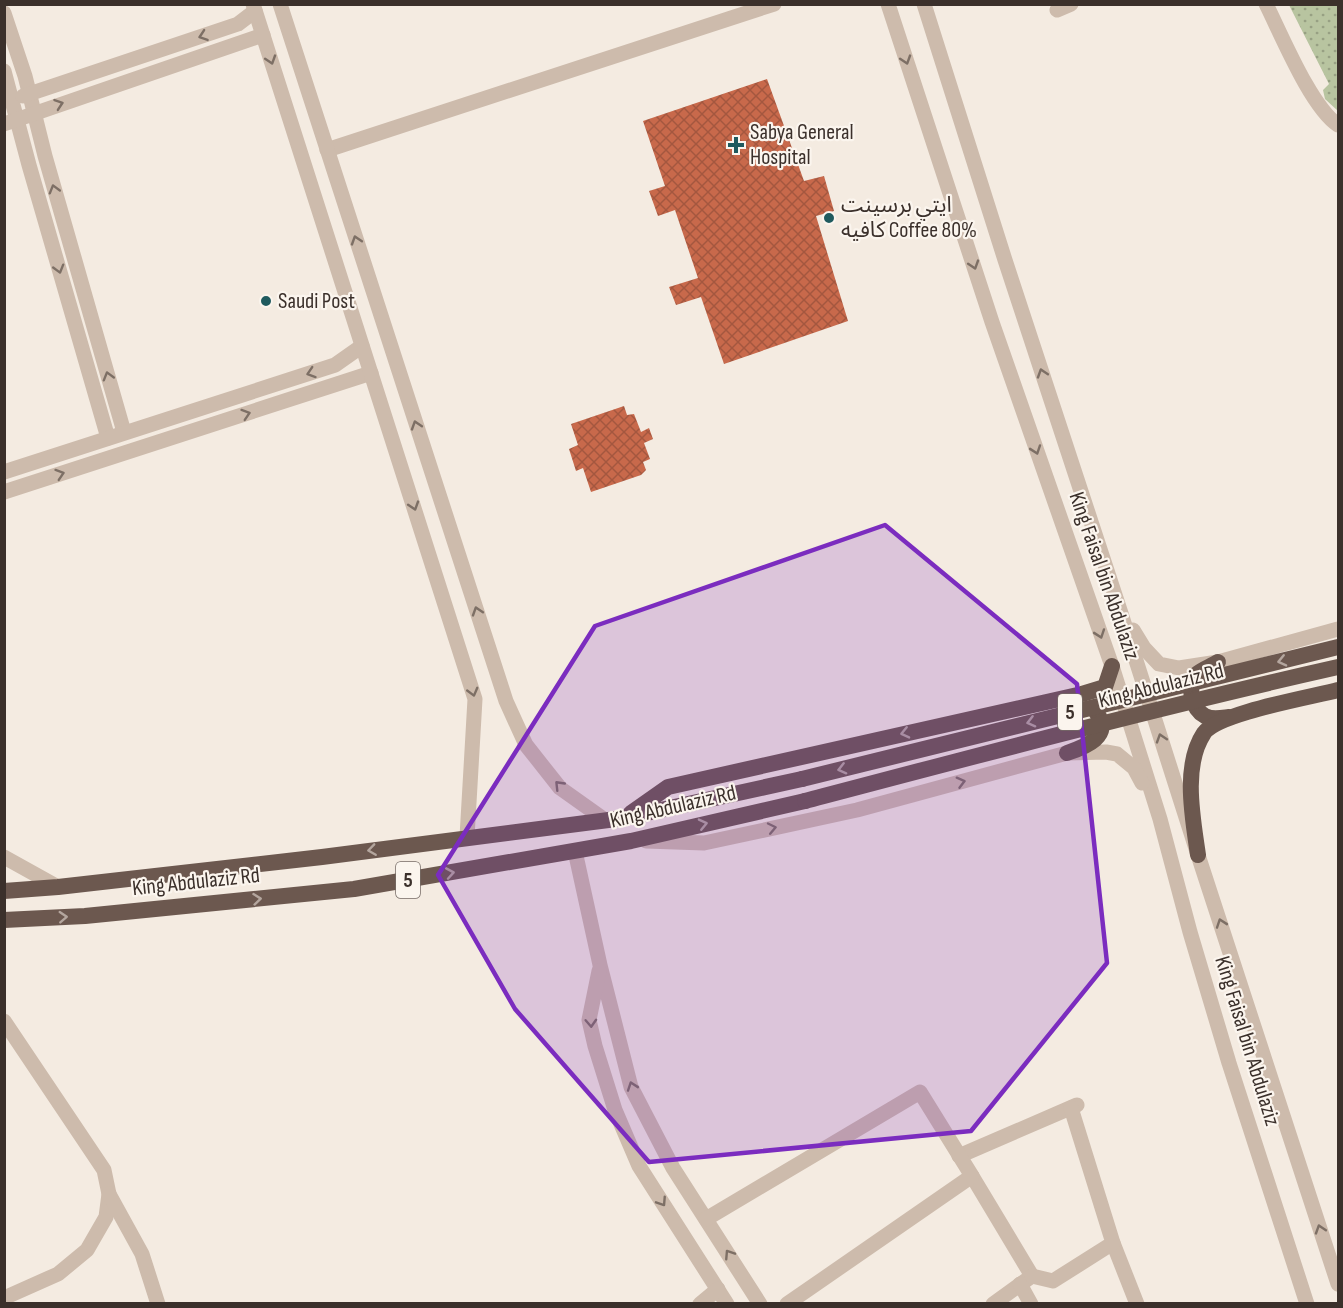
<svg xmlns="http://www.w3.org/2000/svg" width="1343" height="1308" font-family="'Sofia Sans Condensed','Noto Sans Arabic',sans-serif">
<defs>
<pattern id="green-dots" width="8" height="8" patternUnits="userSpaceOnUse" patternTransform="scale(1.5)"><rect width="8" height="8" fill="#b8c4a0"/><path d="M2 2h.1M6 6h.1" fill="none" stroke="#97a083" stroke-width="1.8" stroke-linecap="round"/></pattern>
<pattern id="building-cross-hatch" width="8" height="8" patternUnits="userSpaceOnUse" patternTransform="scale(1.5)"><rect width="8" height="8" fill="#c8694b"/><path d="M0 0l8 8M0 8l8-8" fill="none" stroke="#a4573f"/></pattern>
</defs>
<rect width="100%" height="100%" fill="#f4ebe1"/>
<!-- green -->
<path fill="url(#green-dots)" d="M1289 5H1338V111L1325 99 1323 90 1329 84Z"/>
<!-- building -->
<g fill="url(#building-cross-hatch)">
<path d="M767 79 804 181 824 176 834 211 816 216 848 321 724 364 701 297 676 305 669 287 698 278 675 210 658 216 649 191 665 186 643 121Z"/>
<path d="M624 406 627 415 634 414 641 432 649 428 653 439 644 443 650 459 643 462 646 470 641 475 591 492 583 468 576 471 569 449 578 445 571 424Z"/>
</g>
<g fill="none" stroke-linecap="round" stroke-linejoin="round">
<!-- minor -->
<g stroke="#cdbbac" stroke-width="15">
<path d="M1266 4C1282 36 1311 107 1338 125"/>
<path d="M1057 10 1071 4"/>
<path d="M4 13 25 76 45 156 124 432"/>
<path d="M4 71 29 165 108 438"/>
<path d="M23 96 238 24 255 11"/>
<path d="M4 124 263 35"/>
<path d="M327 150 774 4"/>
<path d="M4 472 335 365 362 346"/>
<path d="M4 492 371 373"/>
<path d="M575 851 600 965 631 1087 673 1168 760 1304"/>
<path d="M4 857 58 887"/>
<path d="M599 971 589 1020 595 1046 615 1110 639 1166 727 1304"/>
<path d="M4 1021 104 1170 109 1194 106 1217 87 1250 58 1274 4 1298"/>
<path d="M959 1156 1077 1105"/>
<path d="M972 1176 1032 1276 993 1304"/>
<path d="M109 1194 142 1254 158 1304"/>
<path d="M706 1219 920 1092 972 1176 787 1304"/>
<path d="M1113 1243 1137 1304"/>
<path d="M1032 1276 1053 1281 1113 1243 1071 1108"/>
<path d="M1020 1284 1031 1304"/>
<path d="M700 1304 718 1289"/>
</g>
<!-- tertiary -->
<g stroke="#cdbbac" stroke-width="15">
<path d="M253 4 475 699 467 837"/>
<path d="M280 4 506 701 526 745 560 788 605 820"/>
<path d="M888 4 992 322 1112 666 1160 819 1190 932 1229 1063 1307 1304"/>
<path d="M924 4 1005 260 1119 607 1198 855 1338 1284"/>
<path d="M1133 630 1144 648 1159 664 1179 668 1218 662 1338 629"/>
<path d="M646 841 704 843 857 810 1067 753 1106 752 1117 754 1134 768 1142 783"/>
</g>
<!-- trunk -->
<g stroke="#6c584f" stroke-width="16">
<path d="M1218 662C1212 666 1203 669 1197 674 1186 685 1192 709 1205 716 1212 720 1221 718 1229 717"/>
<path d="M1067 753C1085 747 1114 736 1096 712"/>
<path d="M631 813 668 787 1082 694 1105 687 1112 666"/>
<path d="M1198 855C1193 819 1182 766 1204 733 1218 713 1312 697 1338 690"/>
<path d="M4 891 58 887 322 857 624 818 802 779"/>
<path d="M4 920 85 916 354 889 631 841 805 801"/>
</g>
<!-- trunk-bridge -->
<g stroke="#6c584f" stroke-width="16">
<path d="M802 779 1338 647"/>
<path d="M805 801C983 754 1160 707 1338 667"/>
</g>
</g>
<!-- one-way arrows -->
<defs><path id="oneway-chevron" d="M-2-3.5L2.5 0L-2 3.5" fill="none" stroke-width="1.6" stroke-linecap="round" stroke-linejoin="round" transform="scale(1.5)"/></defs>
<g stroke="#7d6f65">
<use href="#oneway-chevron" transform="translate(203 36) rotate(161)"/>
<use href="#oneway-chevron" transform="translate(271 60) rotate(72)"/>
<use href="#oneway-chevron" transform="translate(906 60) rotate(72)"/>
<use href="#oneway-chevron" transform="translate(59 104) rotate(-19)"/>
<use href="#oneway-chevron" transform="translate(54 189) rotate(-106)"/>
<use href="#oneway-chevron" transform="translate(356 240) rotate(-108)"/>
<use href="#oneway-chevron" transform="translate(974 265) rotate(72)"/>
<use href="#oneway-chevron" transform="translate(59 269) rotate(74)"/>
<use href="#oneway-chevron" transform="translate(311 373) rotate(162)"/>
<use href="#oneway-chevron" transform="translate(1042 373) rotate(-108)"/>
<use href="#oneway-chevron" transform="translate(108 376) rotate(-106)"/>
<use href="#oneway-chevron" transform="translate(246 414) rotate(-18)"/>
<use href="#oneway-chevron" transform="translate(416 425) rotate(-108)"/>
<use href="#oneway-chevron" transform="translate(1036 450) rotate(71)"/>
<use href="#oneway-chevron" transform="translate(60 474) rotate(-18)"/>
<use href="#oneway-chevron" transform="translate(414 506) rotate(72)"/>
<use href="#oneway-chevron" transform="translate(477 611) rotate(-108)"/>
<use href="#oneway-chevron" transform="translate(1100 634) rotate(71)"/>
<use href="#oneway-chevron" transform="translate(473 692) rotate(75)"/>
<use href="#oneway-chevron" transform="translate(1161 738) rotate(-108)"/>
<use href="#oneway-chevron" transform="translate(961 782) rotate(-15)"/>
<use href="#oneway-chevron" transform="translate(559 785) rotate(-134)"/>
<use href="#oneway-chevron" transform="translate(772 828) rotate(-12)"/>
<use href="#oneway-chevron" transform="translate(1221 923) rotate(-109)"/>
<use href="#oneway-chevron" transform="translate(591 1023) rotate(87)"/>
<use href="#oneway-chevron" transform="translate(632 1086) rotate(-109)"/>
<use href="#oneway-chevron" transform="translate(662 1202) rotate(57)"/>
<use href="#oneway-chevron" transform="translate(1320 1229) rotate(-108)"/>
<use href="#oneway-chevron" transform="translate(729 1254) rotate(-123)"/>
</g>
<g stroke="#b4a69e">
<use href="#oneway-chevron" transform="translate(1282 661) rotate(167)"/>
<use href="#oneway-chevron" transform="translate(1031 722) rotate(166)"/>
<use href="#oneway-chevron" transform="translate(905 733) rotate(167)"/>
<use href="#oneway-chevron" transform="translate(842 769) rotate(166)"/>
<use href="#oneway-chevron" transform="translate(703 824) rotate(-13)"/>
<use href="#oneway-chevron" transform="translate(372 850) rotate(172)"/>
<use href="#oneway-chevron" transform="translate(450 873) rotate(-10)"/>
<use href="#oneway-chevron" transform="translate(257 899) rotate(-6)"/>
<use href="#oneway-chevron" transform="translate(63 917) rotate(-3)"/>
</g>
<!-- marked area -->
<path fill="#7b2cbf" fill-opacity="0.2" stroke="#7b2cbf" stroke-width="4.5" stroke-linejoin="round" d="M885 525 1077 684 1107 963 971 1131 649 1162 515 1009 438 875 595 626Z"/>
<!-- markers -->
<g fill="#1f5a5e" stroke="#fbf5ee" stroke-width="2">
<path d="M733 136h6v6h6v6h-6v6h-6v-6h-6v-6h6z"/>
<circle cx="829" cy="218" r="6"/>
<circle cx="266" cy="301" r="6"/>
</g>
<g text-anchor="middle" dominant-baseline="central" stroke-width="4.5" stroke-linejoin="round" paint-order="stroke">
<!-- shield labels -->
<g fill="#fbf5ee" stroke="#756b66" stroke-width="1.5">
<rect x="1058" y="694" width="24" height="36" rx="4.5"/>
<rect x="396" y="862" width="24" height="36" rx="4.5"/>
</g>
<g font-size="21" font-weight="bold" fill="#3b302b">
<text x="1070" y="712">5</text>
<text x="408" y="880">5</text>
</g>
<!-- poi labels -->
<g font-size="22" fill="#3b302b" stroke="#fbf5ee" text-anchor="start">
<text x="750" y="132">Sabya General<tspan x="750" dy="25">Hospital</tspan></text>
<text x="841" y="205">ايتي برسينت<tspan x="841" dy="25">كافيه Coffee 80%</tspan></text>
<text x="278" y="301">Saudi Post</text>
</g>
<!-- street labels -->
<g font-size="22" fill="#3b302b" stroke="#fbf5ee">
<text transform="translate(1104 576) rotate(71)">King Faisal bin Abdulaziz</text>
<text transform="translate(1161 686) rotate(-14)">King Abdulaziz Rd</text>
<text transform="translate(673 807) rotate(-13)">King Abdulaziz Rd</text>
<text transform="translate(196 882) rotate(-6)">King Abdulaziz Rd</text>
<text transform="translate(1247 1041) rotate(73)">King Faisal bin Abdulaziz</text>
</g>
</g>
<!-- border -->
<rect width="1343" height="1308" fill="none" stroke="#3b302b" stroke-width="12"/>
</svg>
